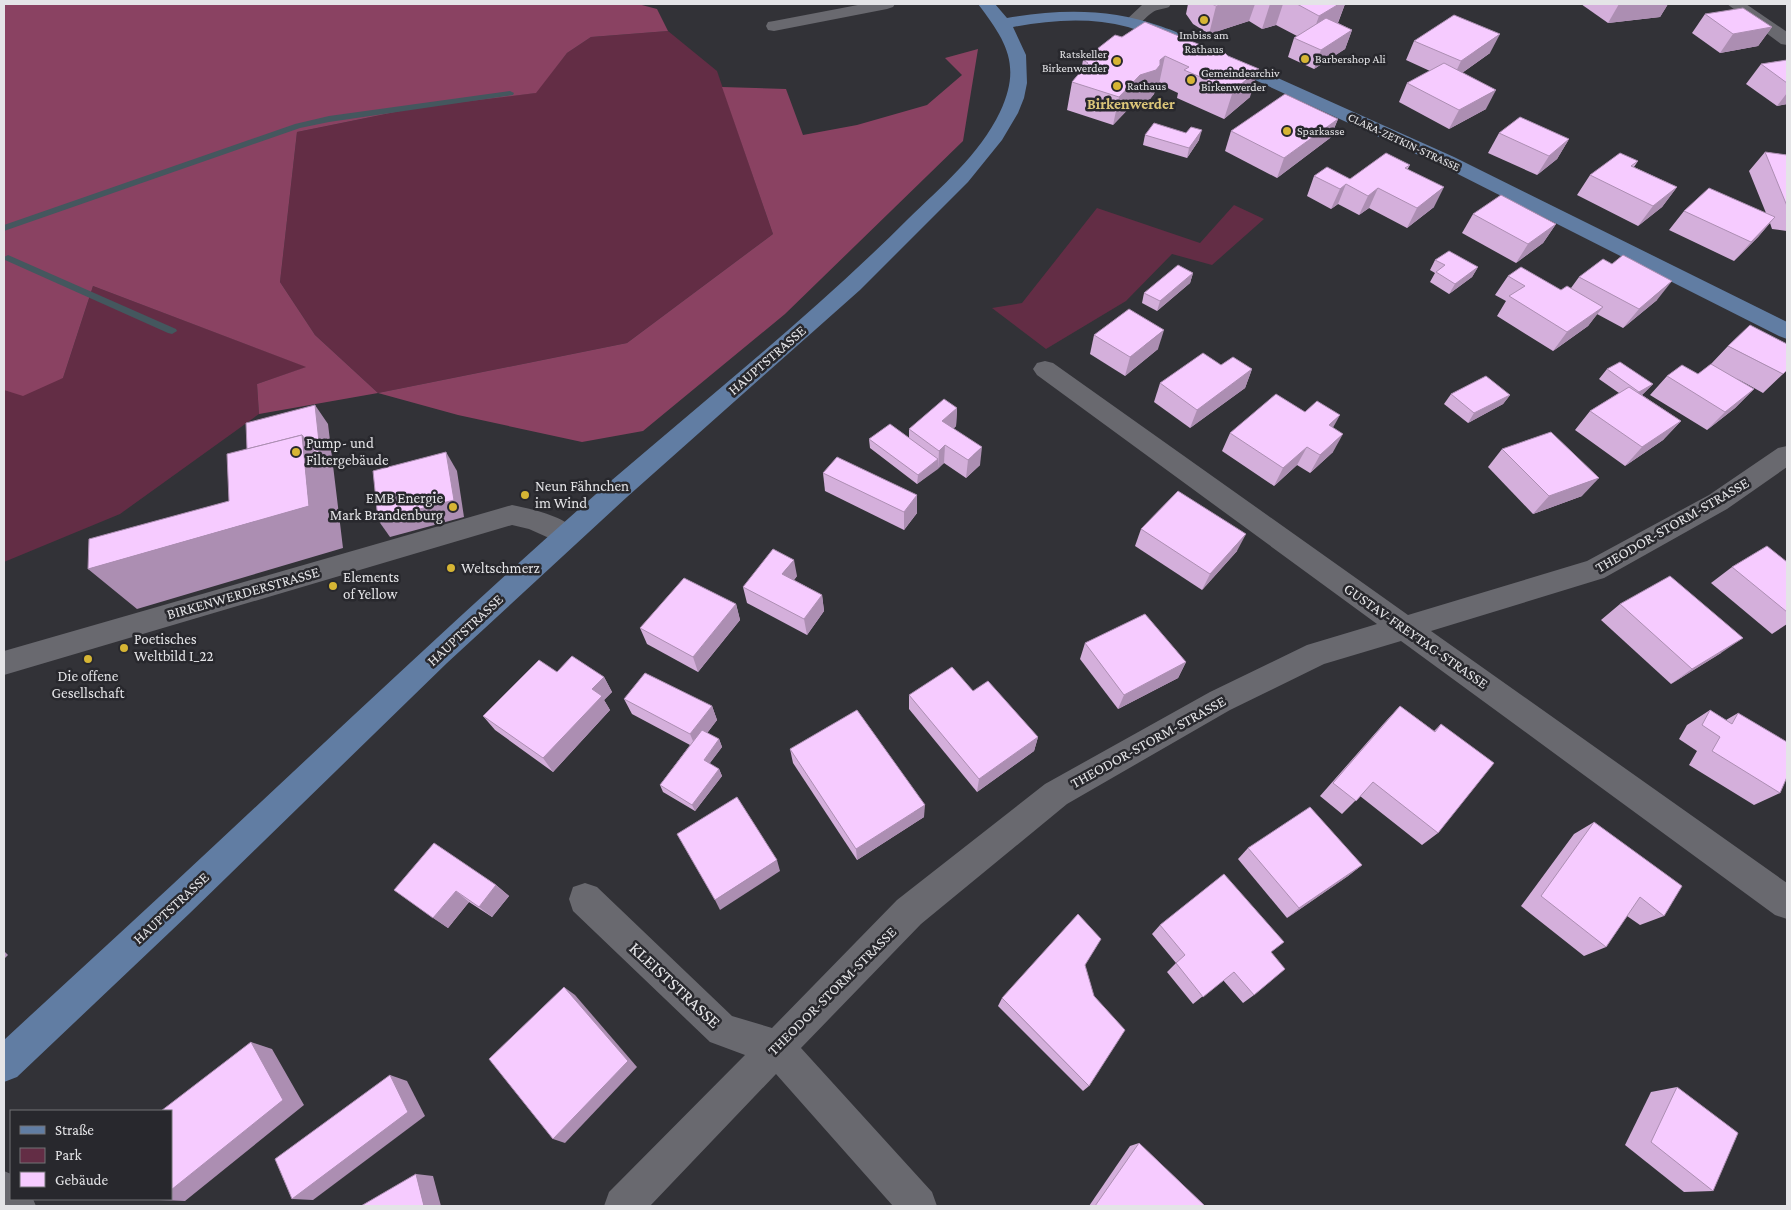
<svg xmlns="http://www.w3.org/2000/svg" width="1791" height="1210" font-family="'Crimson Pro',serif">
<rect width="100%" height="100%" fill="#323237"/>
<!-- green -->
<g fill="#632d45">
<path d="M668 31 717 71 773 234 627 343 378 393 315 335 280 282 297 132 420 107 535 93 567 53 591 37Z"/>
<path d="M1234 205 1264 219 1212 265 1172 254 1126 301 1046 349 992 308 1022 303 1097 208 1200 243Z"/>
<path d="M93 286 307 367 257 384 259 414 120 514 4 562V390L63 378Z"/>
</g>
<!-- forest -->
<path fill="#8a4262" d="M4 4H638L657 9 668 31 591 37 567 53 536 93 420 107 297 132 280 282 315 335 378 393 627 343 773 234 722 87 786 89 803 135 857 125 927 105 962 75 945 58 978 49 963 141 785 314 643 431 582 442 458 415 378 393 259 414 257 384 306 367 93 286 63 378 23 396 4 390Z"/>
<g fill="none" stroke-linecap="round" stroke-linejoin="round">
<!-- stream -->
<g fill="#44575e" fill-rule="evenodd">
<path d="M510 91 514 93 513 95 329 122 300 128 4 231V225L295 124 329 116Z"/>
<path d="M8 255 176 329 177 331 172 334 168 333 5 260 4 257Z"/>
</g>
<!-- minor -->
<g fill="#69696f" fill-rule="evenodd">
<path d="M863 4H895L893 7 887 9 774 31 768 30 766 26 768 22 774 21Z"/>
<path d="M1171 4 1169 7C1164 9 1157 9 1153 12 1143 18 1140 29 1126 26L1124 22 1142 5Z"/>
<path d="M1727 4H1746L1787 32V45L1781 44Z"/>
<path d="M1045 361 1053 363 1408 615 1587 561 1709 495 1778 448 1787 446V467L1727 509 1604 578 1431 631 1787 883V919L1775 915 1401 641 1324 664 1230 710 1067 804 921 924 801 1048 932 1192 937 1206H893L776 1074 650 1206H604L609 1192 745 1055 710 1042 573 911 569 899 573 887 585 883 597 887 732 1016 772 1028 897 900 1045 784 1210 692 1307 645 1377 624 1037 375 1033 369 1037 363Z"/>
<path d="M512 505C532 509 570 517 580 536L576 543 567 546 529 529 512 525 4 675V651Z"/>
<path d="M4 1171 11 1174V1199H33L36 1206H4Z"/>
</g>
<!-- major -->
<g fill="#617da3" fill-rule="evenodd">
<path d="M978 4H995L1007 18C1059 9 1109 8 1160 26 1167 29 1179 31 1184 38L1181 42 1175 43C1159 39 1144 32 1128 27 1090 17 1051 20 1013 27L1026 55 1027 83 1024 98 1018 113 1002 140 968 182 860 290 627 497 447 663 190 913 17 1077 4 1082V1040C75 974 147 909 217 843 348 721 477 598 612 480 712 394 815 312 908 219 941 187 980 154 1000 112 1022 65 1006 41 978 4Z"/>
<path d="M1224 54 1454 157 1787 322V339L1779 336 1440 165 1218 63 1215 59 1218 55Z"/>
</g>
</g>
<!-- wall -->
<g fill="#d4afdb">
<path d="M1188 4H1345L1338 23 1352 30 1345 49 1314 69 1288 57 1294 38 1297 36 1276 25 1262 29 1249 21 1209 34 1193 24 1186 14Z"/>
<path d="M1581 4H1668L1660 17 1608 23Z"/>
<path d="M1705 14 1772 27 1758 46 1720 53 1692 33Z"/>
<path d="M1145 22 1250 97 1224 119 1177 98 1178 93 1159 84 1156 86 1154 94 1150 99 1134 103 1113 125 1067 110 1072 82 1081 71 1083 60 1122 37Z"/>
<path d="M1414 41 1490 53 1462 73 1486 109 1449 129 1399 102 1407 83 1430 71 1406 60Z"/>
<path d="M1787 60V104L1777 106 1746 84 1761 64Z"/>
<path d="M1338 119 1330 138 1277 178 1225 151 1231 131Z"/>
<path d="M1186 133 1199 140 1187 158 1143 145 1145 135Z"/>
<path d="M1499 133 1569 139 1557 159 1537 175 1488 153Z"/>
<path d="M1765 152 1787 155V231L1772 229 1770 223 1758 237 1734 261 1669 230 1684 211 1766 213 1749 171Z"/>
<path d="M1638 161 1634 167 1677 187 1662 207 1638 226 1577 195 1590 175Z"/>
<path d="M1410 165 1407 170 1434 207 1407 228 1369 208 1359 215 1338 204 1331 209 1307 196 1314 176 1350 179Z"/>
<path d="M1473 214 1556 224 1543 243 1516 263 1462 233Z"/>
<path d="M1435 260 1478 267 1472 277 1449 294 1430 282 1435 273 1430 270Z"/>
<path d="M1193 273 1190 283 1157 311 1142 303 1144 293Z"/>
<path d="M1508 276 1561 290 1571 288 1579 277 1657 300 1623 328 1597 314 1588 326 1553 351 1497 316 1506 301 1495 295Z"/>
<path d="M1094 335 1158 349 1125 376 1090 354Z"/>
<path d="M1728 346 1783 374 1763 393 1736 378 1754 389 1735 408 1707 430 1650 395 1667 376 1698 374 1711 364Z"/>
<path d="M1221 365 1252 369 1245 388 1190 428 1154 402 1160 383Z"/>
<path d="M1607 369 1653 384 1642 395 1681 421 1663 440 1625 466 1575 430 1590 411 1619 393 1599 379Z"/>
<path d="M1451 394 1510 395 1503 404 1468 423 1444 404Z"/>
<path d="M957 408 956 426 953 429 980 465 966 478 944 463 917 484 870 448 869 439 909 438V429Z"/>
<path d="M1305 412 1333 427V452L1310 473 1297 465 1274 486 1222 451 1230 433Z"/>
<path d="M1502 449 1582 496 1533 514 1488 467Z"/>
<path d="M823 473 917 495V513L904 530 825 491Z"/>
<path d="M1141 529 1237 551 1202 590 1135 546Z"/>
<path d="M1787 562V624L1772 634 1711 583 1732 567Z"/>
<path d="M797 576 794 580 822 595 824 611 807 635 747 603 743 587Z"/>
<path d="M736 604 740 620 698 672 647 644 640 628Z"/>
<path d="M1620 604 1721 653 1671 684 1601 620Z"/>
<path d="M1085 643 1186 662 1178 678 1118 709 1080 659Z"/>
<path d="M557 672 604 677 612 692 604 700 610 710 553 772 495 730 483 716Z"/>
<path d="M909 695 1038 737 1034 751 977 792 909 709Z"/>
<path d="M624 699 712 706 717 720 707 733 719 739 722 747 709 764 719 769 722 776 695 811 663 792 660 785 690 745 632 714Z"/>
<path d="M1400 706 1434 731 1441 724 1438 833 1422 845 1360 796 1342 814 1320 796 1386 721Z"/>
<path d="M1710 710 1726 720 1738 713 1780 793 1754 805 1689 765 1697 751 1679 739 1687 725Z"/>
<path d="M790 749 924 817 857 860 793 763Z"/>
<path d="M1594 822 1664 916 1640 925 1627 916 1606 947 1584 956 1521 906 1574 834Z"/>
<path d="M1248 848 1362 865 1348 876 1287 918 1238 859Z"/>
<path d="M496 885 509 896 492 917 469 902 448 928 394 890Z"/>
<path d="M1160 925 1271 952 1254 995 1243 1003 1223 980 1193 1004 1167 972 1176 963 1152 934Z"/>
<path d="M1002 998 1089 1086 1083 1091 998 1006Z"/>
<path d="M1677 1087 1713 1191 1684 1192 1625 1145 1651 1092Z"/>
<path d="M1139 1143 1205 1206H1089L1130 1146Z"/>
</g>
<!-- shaded-wall -->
<g fill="#ac8eb2">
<path d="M1225 4H1255L1249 21 1209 34 1216 6Z"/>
<path d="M1270 4H1283L1276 25 1262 29Z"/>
<path d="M1339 4H1345L1336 27 1309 44 1319 16Z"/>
<path d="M1619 4H1668L1660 17 1608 23Z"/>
<path d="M1772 27 1758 46 1720 53 1733 34Z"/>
<path d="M1352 30 1345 49 1314 69 1321 50Z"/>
<path d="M1500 34 1490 53 1452 80 1461 61Z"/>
<path d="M1165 56 1159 84 1156 86 1154 94 1150 99 1134 103 1113 125 1119 97 1140 75Z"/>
<path d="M1259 69 1250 97 1224 119 1233 91Z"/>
<path d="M1496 90 1486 109 1449 129 1459 110Z"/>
<path d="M1787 93V104L1777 106Z"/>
<path d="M1338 119 1330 138 1277 178 1284 158Z"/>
<path d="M1202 130 1199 140 1187 158 1189 148Z"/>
<path d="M1569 139 1557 159 1537 175 1549 156Z"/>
<path d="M1346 184 1338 204 1331 209 1340 189Z"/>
<path d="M1444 187 1434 207 1407 228 1417 208Z"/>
<path d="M1677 187 1662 207 1638 226 1653 206Z"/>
<path d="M1378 188 1369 208 1359 215 1368 196Z"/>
<path d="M1775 217 1758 237 1734 261 1751 242Z"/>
<path d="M1556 224 1543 243 1516 263 1528 244Z"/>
<path d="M1478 267 1472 277 1449 294 1455 284Z"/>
<path d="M1193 273 1190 283 1157 311 1160 301Z"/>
<path d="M1672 281 1657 300 1623 328 1639 309Z"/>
<path d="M1603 307 1588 326 1553 351 1567 332Z"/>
<path d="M1164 330 1158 349 1125 376 1130 357Z"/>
<path d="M1252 369 1245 388 1190 428 1197 410Z"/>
<path d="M1653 384 1644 393 1631 401 1639 392Z"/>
<path d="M1754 389 1735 408 1707 430 1725 412Z"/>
<path d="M1510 395 1503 404 1468 423 1474 413Z"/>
<path d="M315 405 328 424 343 548 137 609 88 569 309 506 302 435Z"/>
<path d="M957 408 956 426 941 440 942 421Z"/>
<path d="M1340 415 1330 433 1329 425Z"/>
<path d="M1681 421 1663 440 1625 466 1642 447Z"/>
<path d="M1343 434 1333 452 1310 473 1320 455Z"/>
<path d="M945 445 944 463 938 469 939 451Z"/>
<path d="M982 447 980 465 966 478 968 460Z"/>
<path d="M1307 447 1297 465 1274 486 1283 468Z"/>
<path d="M446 452 457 471 464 517 390 537 378 520Z"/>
<path d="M938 459V469L917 484 918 475Z"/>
<path d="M1599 478 1582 496 1533 514 1549 496Z"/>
<path d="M917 495V513L904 530V512Z"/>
<path d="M1246 534 1237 551 1202 590 1210 574Z"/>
<path d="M794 560 797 576 785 591 782 574Z"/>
<path d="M822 595 824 611 807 635 804 619Z"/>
<path d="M736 604 740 620 698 672 693 657Z"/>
<path d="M1743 638 1721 653 1671 684 1692 669Z"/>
<path d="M1186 662 1178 678 1118 709 1124 695Z"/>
<path d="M604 677 612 692 604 700 610 710 553 772 543 758 592 689Z"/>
<path d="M712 706 717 720 696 748 690 734Z"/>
<path d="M1038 737 1034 751 977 792 979 779Z"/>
<path d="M719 739 722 747 707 767 704 760Z"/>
<path d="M719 769 722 776 695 811 692 805Z"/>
<path d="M925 805 924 817 857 860 856 849Z"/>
<path d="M777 860 780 871 720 910 715 900Z"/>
<path d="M1362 865 1348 876 1287 918 1299 908Z"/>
<path d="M496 885 509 896 492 917 479 907Z"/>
<path d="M456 891 469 902 448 928 433 918Z"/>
<path d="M4 951 8 955 4 959Z"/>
<path d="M564 987 575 995 637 1067 565 1143 553 1139Z"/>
<path d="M251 1042 272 1049 304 1105 185 1201 159 1200 160 1199H171V1190Z"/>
<path d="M390 1075 407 1081 425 1116 313 1200 292 1199Z"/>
<path d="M416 1174 433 1176 441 1206H424Z"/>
</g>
<!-- building -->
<g fill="#f6cbff" stroke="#ac8eb2">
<path d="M1212 4H1225L1216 6Z"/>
<path d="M1297 4H1339L1319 16Z"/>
<path d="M1743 8 1772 27 1733 34 1705 14Z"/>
<path d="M1454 15 1500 34 1461 61 1414 41Z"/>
<path d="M1326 18 1352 30 1321 50 1294 38Z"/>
<path d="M1145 22 1210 49 1223 51 1228 56 1259 69 1233 91 1184 70 1189 67 1165 56 1160 60V65L1156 70 1140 75 1119 97 1072 82 1088 63 1083 60 1115 35 1122 37Z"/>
<path d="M1787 60V83L1761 64Z"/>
<path d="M1444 63 1496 90 1459 110 1407 83Z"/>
<path d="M1285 94 1338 119 1284 158 1231 131Z"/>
<path d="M1520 117 1569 139 1549 156 1499 133Z"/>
<path d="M1154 123 1186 133 1191 127 1202 130 1189 148 1145 135Z"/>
<path d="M1765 152 1787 155V206Z"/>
<path d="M1386 153 1410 165 1405 168 1444 187 1417 208 1378 188 1368 196 1346 184 1340 189 1314 176 1327 167 1350 179Z"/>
<path d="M1620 153 1638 161 1631 166 1677 187 1653 206 1590 175Z"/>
<path d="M1709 188 1775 217 1751 242 1684 211Z"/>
<path d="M1501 195 1556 224 1528 244 1473 214Z"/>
<path d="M1449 251 1478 267 1455 284 1436 272 1445 265 1435 260Z"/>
<path d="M1623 255 1672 281 1639 309 1579 277 1603 259 1612 264Z"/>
<path d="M1178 265 1193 273 1160 301 1144 293Z"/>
<path d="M1521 267 1561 290 1567 286 1603 307 1567 332 1509 296 1525 286 1508 276Z"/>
<path d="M1129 309 1164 330 1130 357 1094 335Z"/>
<path d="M1750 325 1787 344V370L1783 374 1728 346Z"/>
<path d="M1203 353 1221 365 1233 357 1252 369 1197 410 1160 383Z"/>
<path d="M1620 362 1653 384 1639 392 1607 369Z"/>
<path d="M1711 364 1754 389 1725 412 1667 376 1682 365 1698 374Z"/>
<path d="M1486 376 1510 395 1474 413 1451 394Z"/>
<path d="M1629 387 1681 421 1642 447 1590 411Z"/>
<path d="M1276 394 1305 412 1317 401 1340 415 1329 425 1343 434 1320 455 1307 447 1283 468 1230 433Z"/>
<path d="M944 399 957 408 942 421 982 447 968 460 945 445 939 451 909 429Z"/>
<path d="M315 405 321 460 302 435 247 449 246 423Z"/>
<path d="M890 424 938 459 918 475 869 439Z"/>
<path d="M1551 432 1599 478 1549 496 1502 449Z"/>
<path d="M302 435 309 506 88 569 89 539 229 501 227 454Z"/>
<path d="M446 452 454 500 378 520 373 471Z"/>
<path d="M837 457 917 495 904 512 823 473Z"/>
<path d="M1178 491 1246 534 1210 574 1141 529Z"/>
<path d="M1767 546 1787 562V612L1732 567Z"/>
<path d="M773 549 794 560 782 574 822 595 804 619 743 587Z"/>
<path d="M1670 576 1743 638 1692 669 1620 604Z"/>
<path d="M684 578 736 604 693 657 640 628Z"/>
<path d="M1145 614 1186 662 1124 695 1085 643Z"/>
<path d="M572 656 604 677 592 689 602 696 543 758 483 716 539 660 557 672Z"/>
<path d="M952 667 973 691 988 681 1038 737 979 779 909 695Z"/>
<path d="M645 673 712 706 690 734 624 699Z"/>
<path d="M1400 706 1435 732 1441 724 1494 763 1438 833 1373 782 1356 801 1333 783Z"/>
<path d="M857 710 925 805 856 849 790 749Z"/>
<path d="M1710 710 1732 724 1738 713 1787 742V777L1780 793 1712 751 1720 737 1702 725Z"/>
<path d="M702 730 719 739 704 760 719 769 692 805 660 785Z"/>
<path d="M737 797 777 860 715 900 677 834Z"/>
<path d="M1310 807 1362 865 1299 908 1248 848Z"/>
<path d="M1594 822 1682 886 1664 916 1640 897 1606 947 1541 896Z"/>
<path d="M434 843 496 885 479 907 456 891 433 918 394 890Z"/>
<path d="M1224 874 1284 942 1271 952 1285 969 1254 995 1234 972 1203 997 1176 963 1185 955 1160 925Z"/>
<path d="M1078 914 1101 939 1085 965 1094 996 1125 1030 1089 1086 1002 998Z"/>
<path d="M564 987 628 1061 553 1139 489 1059Z"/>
<path d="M251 1042 283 1100 171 1190V1111H161Z"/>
<path d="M390 1075 408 1112 292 1199 275 1159Z"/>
<path d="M1677 1087 1738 1133 1713 1191 1651 1142Z"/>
<path d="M1139 1143 1205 1206H1095Z"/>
<path d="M416 1174 424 1206H361Z"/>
</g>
<!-- markers -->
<g fill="#d6b534" stroke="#28282d" stroke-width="2">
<circle cx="1204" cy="20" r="5"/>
<circle cx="1305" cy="59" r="5"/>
<circle cx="1117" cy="61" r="5"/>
<circle cx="1191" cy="80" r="5"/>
<circle cx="1117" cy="86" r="5"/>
<circle cx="1287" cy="131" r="5"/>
<circle cx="296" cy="452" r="5"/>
<circle cx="525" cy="495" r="5"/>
<circle cx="453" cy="507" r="5"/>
<circle cx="451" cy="568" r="5"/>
<circle cx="333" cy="586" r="5"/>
<circle cx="124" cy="648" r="5"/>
<circle cx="88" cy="659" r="5"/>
</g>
<g text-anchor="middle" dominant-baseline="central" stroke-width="5" stroke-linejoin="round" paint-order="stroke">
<!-- far-poi labels -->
<g font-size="12" fill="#e4e4e7" stroke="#28282d" text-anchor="start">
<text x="1204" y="35" text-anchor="middle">Imbiss am<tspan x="1204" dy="14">Rathaus</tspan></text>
<text x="1107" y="54" text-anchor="end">Ratskeller<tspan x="1107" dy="14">Birkenwerder</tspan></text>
<text x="1315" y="59">Barbershop Ali</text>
<text x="1201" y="73">Gemeindearchiv<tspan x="1201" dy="14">Birkenwerder</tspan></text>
<text x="1127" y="86">Rathaus</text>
<text x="1297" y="131">Sparkasse</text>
</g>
<!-- far-street labels -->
<g font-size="12" fill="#e4e4e7" stroke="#28282d">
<text transform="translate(1404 142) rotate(25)">CLARA-ZETKIN-STRASSE</text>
</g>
<!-- far-quarter labels -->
<g font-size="15" font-weight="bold" fill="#dcc679" stroke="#28282d">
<text x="1131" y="104">Birkenwerder</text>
</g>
<!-- street labels -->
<g font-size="15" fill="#e4e4e7" stroke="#28282d">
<text transform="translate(767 360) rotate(-41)">HAUPTSTRASSE</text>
<text transform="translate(1672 525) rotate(-30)">THEODOR-STORM-STRASSE</text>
<text transform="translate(243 593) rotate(-16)">BIRKENWERDERSTRASSE</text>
<text transform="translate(465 630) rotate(-43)">HAUPTSTRASSE</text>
<text transform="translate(1416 636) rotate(35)">GUSTAV-FREYTAG-STRASSE</text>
<text transform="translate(1148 742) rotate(-29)">THEODOR-STORM-STRASSE</text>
<text transform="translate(171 908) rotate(-43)">HAUPTSTRASSE</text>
<text transform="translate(832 991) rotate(-45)">THEODOR-STORM-STRASSE</text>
</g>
<!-- poi labels -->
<g font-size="15" fill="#e4e4e7" stroke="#28282d" text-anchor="start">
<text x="306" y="443">Pump- und<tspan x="306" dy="17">Filtergebäude</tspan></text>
<text x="535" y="486">Neun Fähnchen<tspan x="535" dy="17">im Wind</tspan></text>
<text x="443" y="498" text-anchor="end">EMB Energie<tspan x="443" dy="17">Mark Brandenburg</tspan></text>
<text x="461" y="568">Weltschmerz</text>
<text x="343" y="577">Elements<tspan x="343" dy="17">of Yellow</tspan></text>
<text x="134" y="639">Poetisches<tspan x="134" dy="17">Weltbild I_22</tspan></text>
<text x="88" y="676" text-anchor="middle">Die offene<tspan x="88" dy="17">Gesellschaft</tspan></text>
</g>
<!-- near-street labels -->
<g font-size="18" fill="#e4e4e7" stroke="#28282d">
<text transform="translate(675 985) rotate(43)">KLEISTSTRASSE</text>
</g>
</g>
<!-- border -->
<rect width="1791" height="1210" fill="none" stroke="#e4e4e7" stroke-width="10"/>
<!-- legend -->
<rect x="10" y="1110" width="162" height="90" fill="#28282d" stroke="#737377"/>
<rect x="20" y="1126" width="25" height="8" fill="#617da3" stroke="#737377"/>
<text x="55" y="1135" font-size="15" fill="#e4e4e7">Straße</text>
<rect x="20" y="1148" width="25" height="15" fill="#632d45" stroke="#737377"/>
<text x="55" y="1160" font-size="15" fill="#e4e4e7">Park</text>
<rect x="20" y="1172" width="25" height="15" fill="#f6cbff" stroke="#737377"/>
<text x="55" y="1185" font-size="15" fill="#e4e4e7">Gebäude</text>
</svg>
